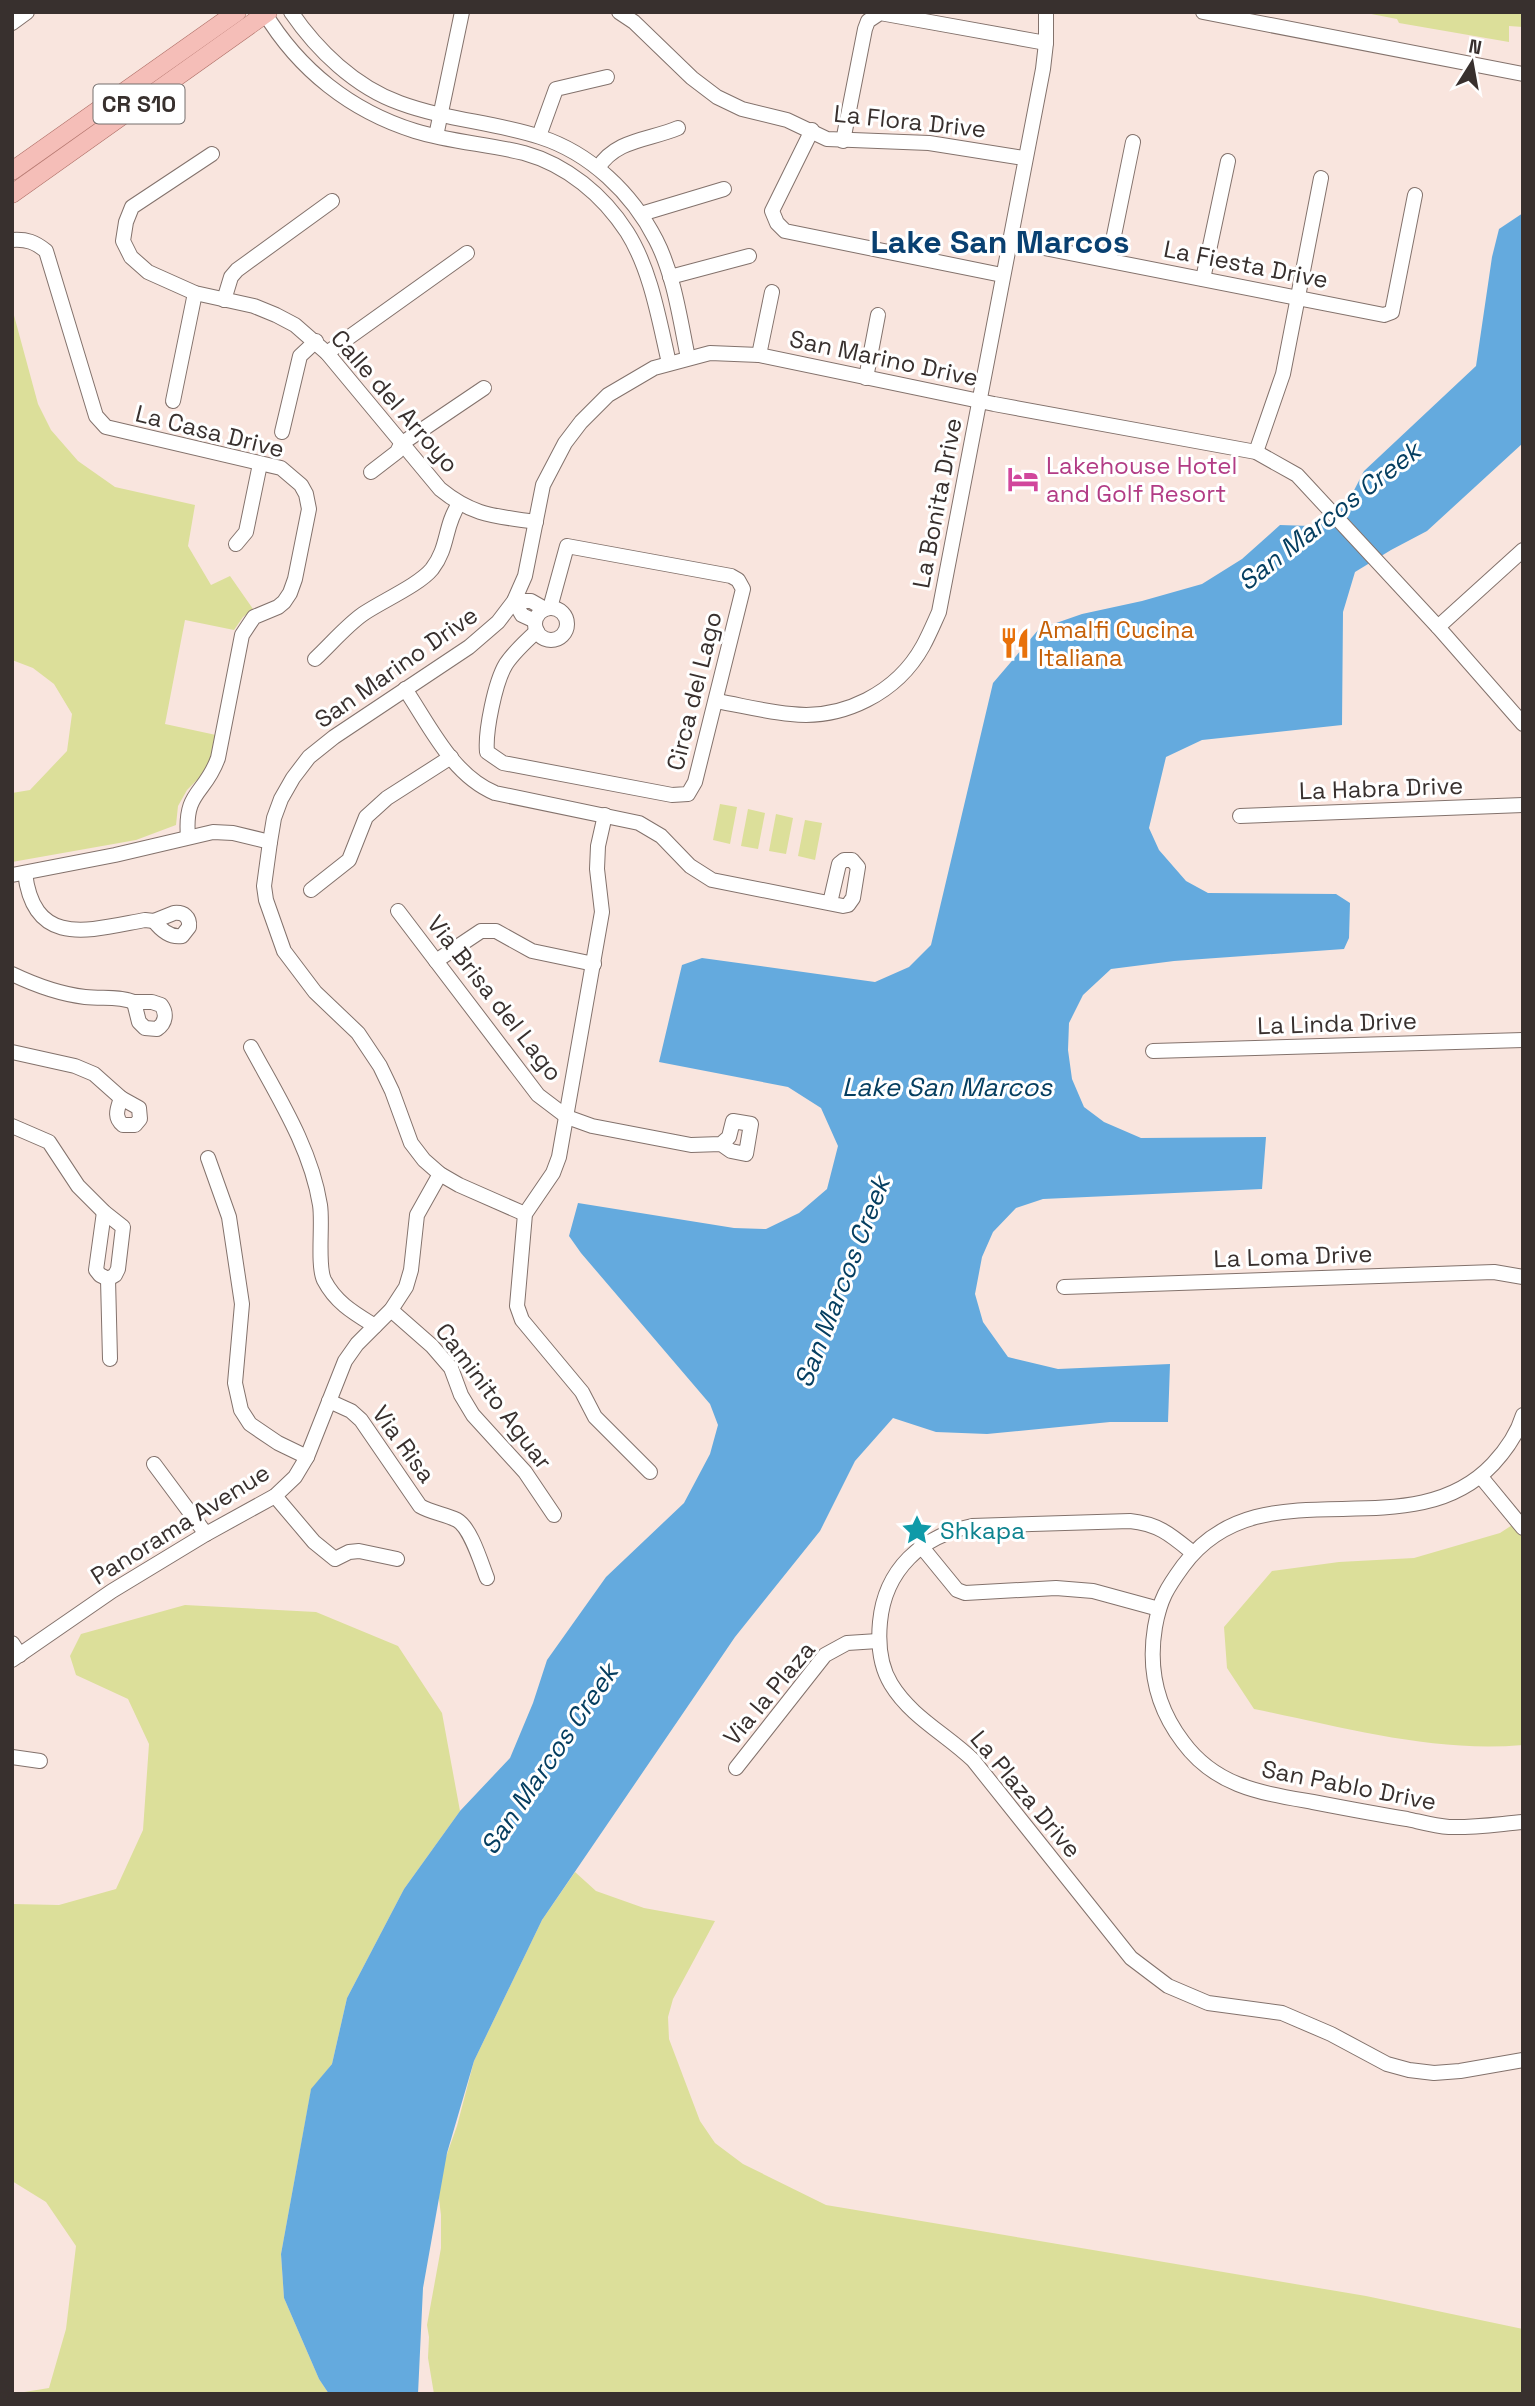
<svg xmlns="http://www.w3.org/2000/svg" width="1535" height="2406" font-family="'Space Grotesk',sans-serif">
<rect width="100%" height="100%" fill="#f9e5de"/>
<!-- green -->
<g fill="#dcdf9a">
<path d="M1361 12H1523V27L1509 26V42L1399 23 1397 19Z"/>
<path d="M12 308 38 404 51 430 78 461 115 487 195 505 188 546 211 585 230 576 253 609 243 617 234 630 185 620 165 724 216 735 209 765 205 772 187 790 178 806 176 825 136 840 12 862V793L30 790 67 751 72 714 54 684 33 668 12 660Z"/>
<path d="M720 804 737 807 730 844 713 840Z"/>
<path d="M748 809 765 813 758 849 741 846Z"/>
<path d="M776 814 793 818 786 854 769 851Z"/>
<path d="M805 820 822 823 815 860 798 856Z"/>
<path d="M1523 1518V1745C1432 1753 1342 1727 1254 1709L1227 1668 1224 1627 1272 1571 1339 1562 1414 1558 1500 1533Z"/>
<path d="M185 1605 316 1612 398 1646 442 1713 460 1811 404 1889 347 1998 332 2064 311 2090 281 2254 284 2298 319 2379 329 2394H12L49 2388 66 2329 76 2246 46 2202 12 2181V1904L59 1905 116 1889 143 1830 149 1744 128 1699 76 1675 70 1656 81 1634Z"/>
<path d="M575 1872 596 1891 644 1908 715 1921 673 1999 668 2017 669 2039 700 2121 715 2143 743 2164 826 2205 1366 2296 1523 2329V2394H434L428 2358 429 2337 427 2325 441 2248V2215L438 2191 442 2168 457 2126 474 2061 542 1920Z"/>
</g>
<!-- water -->
<path fill="#64aade" d="M1523 213V443L1427 531 1391 550 1355 572 1343 612 1342 725 1202 740 1166 757 1149 828 1159 850 1186 881 1208 893 1336 894 1350 903 1349 938 1344 949 1174 961 1111 969 1083 995 1069 1023 1068 1050 1072 1079 1084 1107 1104 1122 1141 1138 1266 1137 1262 1189 1043 1199 1016 1208 993 1232 982 1257 975 1294 983 1322 1008 1357 1058 1369 1170 1364 1168 1422H1110L987 1434 936 1432 893 1418 855 1461 820 1531 735 1637 542 1920 474 2061 447 2153 423 2288 418 2394H329L319 2379 284 2298 281 2254 311 2089 332 2064 347 1998 404 1889 460 1811 510 1758 533 1703 547 1660 606 1577 684 1503 710 1454 718 1425 710 1404 581 1253 569 1236 578 1203 734 1228 766 1229 799 1213 827 1189 838 1146 821 1108 788 1087 659 1062 682 965 702 958 875 982 909 967 931 945 993 683 1039 629 1082 614 1142 601 1202 584 1242 559 1280 525 1310 526 1348 502 1364 471 1476 366 1492 257 1499 229Z"/>
<g fill="none" stroke-linecap="round" stroke-linejoin="round">
<defs>
<g id="minor">
<path d="M264 12C299 70 351 111 415 131 450 142 488 144 524 153 567 165 603 195 627 232 651 270 659 320 669 363"/>
<path d="M291 12C317 50 355 87 400 103 446 120 494 122 540 137 590 153 632 193 656 240 674 275 680 319 688 358"/>
<path d="M619 12 634 22 692 78 717 97 742 109 787 120 827 139 929 143 1024 158"/>
<path d="M1203 12 1523 74"/>
<path d="M12 23 27 12"/>
<path d="M812 130 772 211 777 223 785 231 1002 275"/>
<path d="M436 136 462 12"/>
<path d="M539 136 556 89 607 77"/>
<path d="M843 141 865 29 868 21 880 13 1046 43"/>
<path d="M212 154 132 207 126 222 123 241 131 257 148 272 195 293 254 306 276 315 295 325 327 353 440 489C473 516 495 516 536 522"/>
<path d="M598 168C616 139 650 140 678 128"/>
<path d="M641 214 724 189"/>
<path d="M12 240C27 239 35 242 46 251L96 416 106 427 281 468 301 485 306 494 309 509 295 579 290 593 284 602 278 607 254 617 242 635 218 758C205 795 184 790 188 837"/>
<path d="M1009 241 1384 315 1392 312 1415 195"/>
<path d="M1109 260 1133 142"/>
<path d="M670 277 749 256"/>
<path d="M1203 279 1228 161"/>
<path d="M224 300 231 277 237 270 332 201"/>
<path d="M327 353 467 253"/>
<path d="M759 355 772 292"/>
<path d="M866 378 878 315"/>
<path d="M173 401 195 293"/>
<path d="M282 432 300 356 316 341"/>
<path d="M1256 452 1283 374 1321 178"/>
<path d="M371 472 397 452 401 444 484 388"/>
<path d="M236 544 246 532 260 464"/>
<circle cx="551" cy="624" r="16"/>
<path d="M535 621 522 615 514 601H531L545 609"/>
<path d="M1438 627 1523 550"/>
<path d="M537 631C526 641 514 652 506 664 495 682 485 732 487 752L503 763 672 795 688 794 695 782 743 589 738 580 731 576 567 546 550 608"/>
<path d="M315 659C331 644 346 626 363 614 382 601 419 585 432 569 449 547 444 526 459 504"/>
<path d="M405 689C430 726 452 775 495 793L639 823 661 836 690 866 712 880 843 906 848 905 853 898 858 867 852 860H844L839 864 830 903"/>
<path d="M716 701C740 705 766 712 791 714 843 720 897 693 923 646 929 635 934 623 939 612L1043 69 1046 43V12"/>
<path d="M605 815 598 846 597 869 602 912 559 1157 553 1173 525 1214 517 1306 522 1320 582 1392 595 1417 650 1472"/>
<path d="M1240 816 1523 805"/>
<path d="M25 873C34 949 90 930 145 920L154 921"/>
<path d="M12 875 115 855 213 832 233 833 270 842"/>
<path d="M311 890 349 860 366 817 387 798 451 757"/>
<path d="M398 911 538 1095 567 1117 592 1126 691 1145 721 1144 731 1151 746 1154 751 1124 733 1121 729 1137 721 1144"/>
<path d="M174 913C184 912 190 917 189 927L182 936C170 938 161 930 154 921Z"/>
<path d="M436 961 481 931H496L532 951 594 964"/>
<path d="M12 974C35 985 60 994 85 997 103 999 118 996 134 1002"/>
<path d="M134 1002H152L161 1005C167 1013 166 1023 157 1029L145 1028 139 1022Z"/>
<path d="M251 1047C278 1097 311 1148 320 1205 323 1223 317 1265 324 1280 336 1303 354 1313 375 1326"/>
<path d="M1153 1051 1523 1040"/>
<path d="M12 1052 75 1066 94 1074 121 1098"/>
<path d="M121 1098 139 1108 140 1119 135 1125H123C113 1117 118 1108 121 1098Z"/>
<path d="M12 1126 49 1142 78 1186 104 1212 123 1227 118 1269 115 1275 108 1279"/>
<path d="M208 1158 229 1217 242 1304 235 1383 241 1410 250 1424 278 1443 307 1457"/>
<path d="M104 1212 96 1270 100 1275 108 1279"/>
<path d="M525 1214 459 1185 440 1174 424 1160 411 1143 392 1091 380 1066 358 1033 315 992 284 951 266 900 264 886 270 842 274 818 281 799 293 778 309 757 334 737 469 647 498 622 514 601 525 576 543 485 565 443 581 422 608 395 654 368 710 353 759 355 994 404 1256 452 1297 475 1438 627 1523 724"/>
<path d="M108 1279 110 1359"/>
<path d="M1064 1287 1494 1272 1523 1277"/>
<path d="M391 1310 432 1346 451 1368 461 1395 473 1415 525 1472 554 1515"/>
<path d="M329 1401 351 1411 361 1420 420 1506C432 1513 445 1514 457 1520 471 1528 481 1563 487 1578"/>
<path d="M1523 1415C1517 1435 1506 1450 1493 1464 1408 1554 1261 1460 1183 1566 1167 1588 1160 1599 1155 1627 1148 1669 1157 1708 1183 1742 1216 1787 1262 1793 1313 1802 1344 1808 1376 1814 1407 1819 1421 1822 1435 1826 1449 1827 1473 1828 1499 1824 1523 1822"/>
<path d="M154 1464 206 1534"/>
<path d="M1481 1477 1523 1528"/>
<path d="M275 1496 314 1542 335 1559 349 1552 359 1551 397 1559"/>
<path d="M921 1546 957 1590 965 1593 1056 1588 1093 1591 1159 1609"/>
<path d="M1193 1553C1171 1535 1159 1524 1130 1521L972 1526C921 1536 885 1570 880 1622 878 1643 880 1666 891 1684 911 1717 946 1734 973 1760L1131 1958 1168 1986 1208 2003 1282 2013 1331 2034 1387 2064 1409 2070 1434 2073 1460 2071 1523 2060"/>
<path d="M12 1643 20 1655"/>
<path d="M12 1660 112 1591 206 1534 275 1496 295 1477 307 1457 345 1361 357 1344 391 1310 406 1287 411 1270 417 1215 440 1174"/>
<path d="M12 1757 40 1761"/>
<path d="M736 1768 825 1655 847 1643 878 1641"/>
</g>
<g id="major">
<path d="M12 171 237 12"/>
<path d="M12 194 268 12"/>
</g>
</defs>
<!-- minor casing -->
<use href="#minor" stroke="#83726c" stroke-width="16"/>
<!-- major casing -->
<use href="#major" stroke="#af7068" stroke-width="19"/>
<!-- minor -->
<use href="#minor" stroke="#fff" stroke-width="14"/>
<!-- major -->
<use href="#major" stroke="#f5beb8" stroke-width="18"/>
</g>
<!-- icons -->
<defs>
<symbol id="hotel-bare" viewBox="-9 -9 18 18"><path d="M-6-4.5h1.5V1H6V5H4.5V3h-9V5H-6ZM-4 0a1.8 1.8 0 1 1 3.6 0ZM.5 0V-2.5h3Q6-2.5 6 0Z" fill="#d1479c" stroke="#fff" stroke-width="2.5" paint-order="stroke"/></symbol>
<symbol id="restaurant-bare" viewBox="-9 -9 18 18"><path d="M-5-6h1v4h1v-4h1v4h1v-4h1v5L-1.5 .5V6h-2V.5L-5-1ZM5-6V6H3V1.5H1.5Q1.5-4 5-6Z" fill="#e8710a" stroke="#fff" stroke-width="2.5" paint-order="stroke"/></symbol>
<symbol id="sight-bare" viewBox="-9 -9 18 18"><path d="M0-6L1.8-2.2L6-1.7L2.9 1.2L3.7 5.4L0 3.3L-3.7 5.4L-2.9 1.2L-6-1.7L-1.8-2.2Z" fill="#0f9aa8" stroke="#fff" stroke-width="2.5" paint-order="stroke"/></symbol>
</defs>
<g fill-rule="evenodd">
<use href="#hotel-bare" x="1001" y="457" width="44" height="44"/>
<use href="#restaurant-bare" x="993" y="621" width="44" height="44"/>
<use href="#sight-bare" x="895" y="1508" width="44" height="44"/>
</g>
<g text-anchor="middle" dominant-baseline="central" stroke-width="6" stroke-linejoin="round" paint-order="stroke">
<!-- shield labels -->
<rect fill="#fff" stroke="#746e6d" stroke-width="2" x="93.5" y="84.5" width="91" height="39" rx="5"/>
<g font-size="23" font-weight="bold" fill="#38302e">
<text x="139" y="104">CR S10</text>
</g>
<!-- street labels -->
<g font-size="24" fill="#38302e" stroke="#fff">
<text transform="translate(910 121) rotate(6)">La Flora Drive</text>
<text transform="translate(1246 264) rotate(11)">La Fiesta Drive</text>
<text transform="translate(884 358) rotate(12)">San Marino Drive</text>
<text transform="translate(395 401) rotate(49)">Calle del Arroyo</text>
<text transform="translate(210 431) rotate(14)">La Casa Drive</text>
<text transform="translate(937 503) rotate(-79)">La Bonita Drive</text>
<text transform="translate(396 667) rotate(-35)">San Marino Drive</text>
<text transform="translate(694 691) rotate(-76)">Circa del Lago</text>
<text transform="translate(1381 788) rotate(-2)">La Habra Drive</text>
<text transform="translate(495 998) rotate(52)">Via Brisa del Lago</text>
<text transform="translate(1337 1023) rotate(-2)">La Linda Drive</text>
<text transform="translate(1293 1256) rotate(-2)">La Loma Drive</text>
<text transform="translate(494 1396) rotate(53)">Caminito Aguar</text>
<text transform="translate(404 1444) rotate(54)">Via Risa</text>
<text transform="translate(180 1524) rotate(-32)">Panorama Avenue</text>
<text transform="translate(769 1693) rotate(-50)">Via la Plaza</text>
<text transform="translate(1349 1785) rotate(11)">San Pablo Drive</text>
<text transform="translate(1026 1794) rotate(50)">La Plaza Drive</text>
</g>
<!-- hotel labels -->
<g font-size="24" fill="#b23c85" stroke="#fff" text-anchor="start">
<text x="1046" y="465">Lakehouse Hotel<tspan x="1046" dy="28">and Golf Resort</tspan></text>
</g>
<!-- food labels -->
<g font-size="24" fill="#c56008" stroke="#fff" text-anchor="start">
<text x="1038" y="629">Amalfi Cucina<tspan x="1038" dy="28">Italiana</tspan></text>
</g>
<!-- culture labels -->
<g font-size="24" fill="#0d838f" stroke="#fff" text-anchor="start">
<text x="940" y="1530">Shkapa</text>
</g>
<!-- water labels -->
<g font-size="26" font-style="italic" fill="#053e60" stroke="#fff">
<text transform="translate(1329 516) rotate(-38)">San Marcos Creek</text>
<text x="947" y="1087">Lake San Marcos</text>
<text transform="translate(842 1282) rotate(-69)">San Marcos Creek</text>
<text transform="translate(549 1759) rotate(-56)">San Marcos Creek</text>
</g>
<!-- district labels -->
<g font-size="32" font-weight="bold" fill="#094071" stroke="#fff">
<text x="1000" y="242">Lake San Marcos</text>
</g>
</g>
<!-- border -->
<rect width="1535" height="2406" fill="none" stroke="#38302e" stroke-width="28"/>
<!-- north arrow -->
<g transform="translate(1472 63) rotate(11)" stroke="#ffffff" stroke-width="5" paint-order="stroke">
<path d="M0-5L12 26L0 18L-12 26Z" fill="#38302e"/>
<text y="-10" font-size="19" font-weight="bold" text-anchor="middle" fill="#38302e">N</text>
</g>
</svg>
